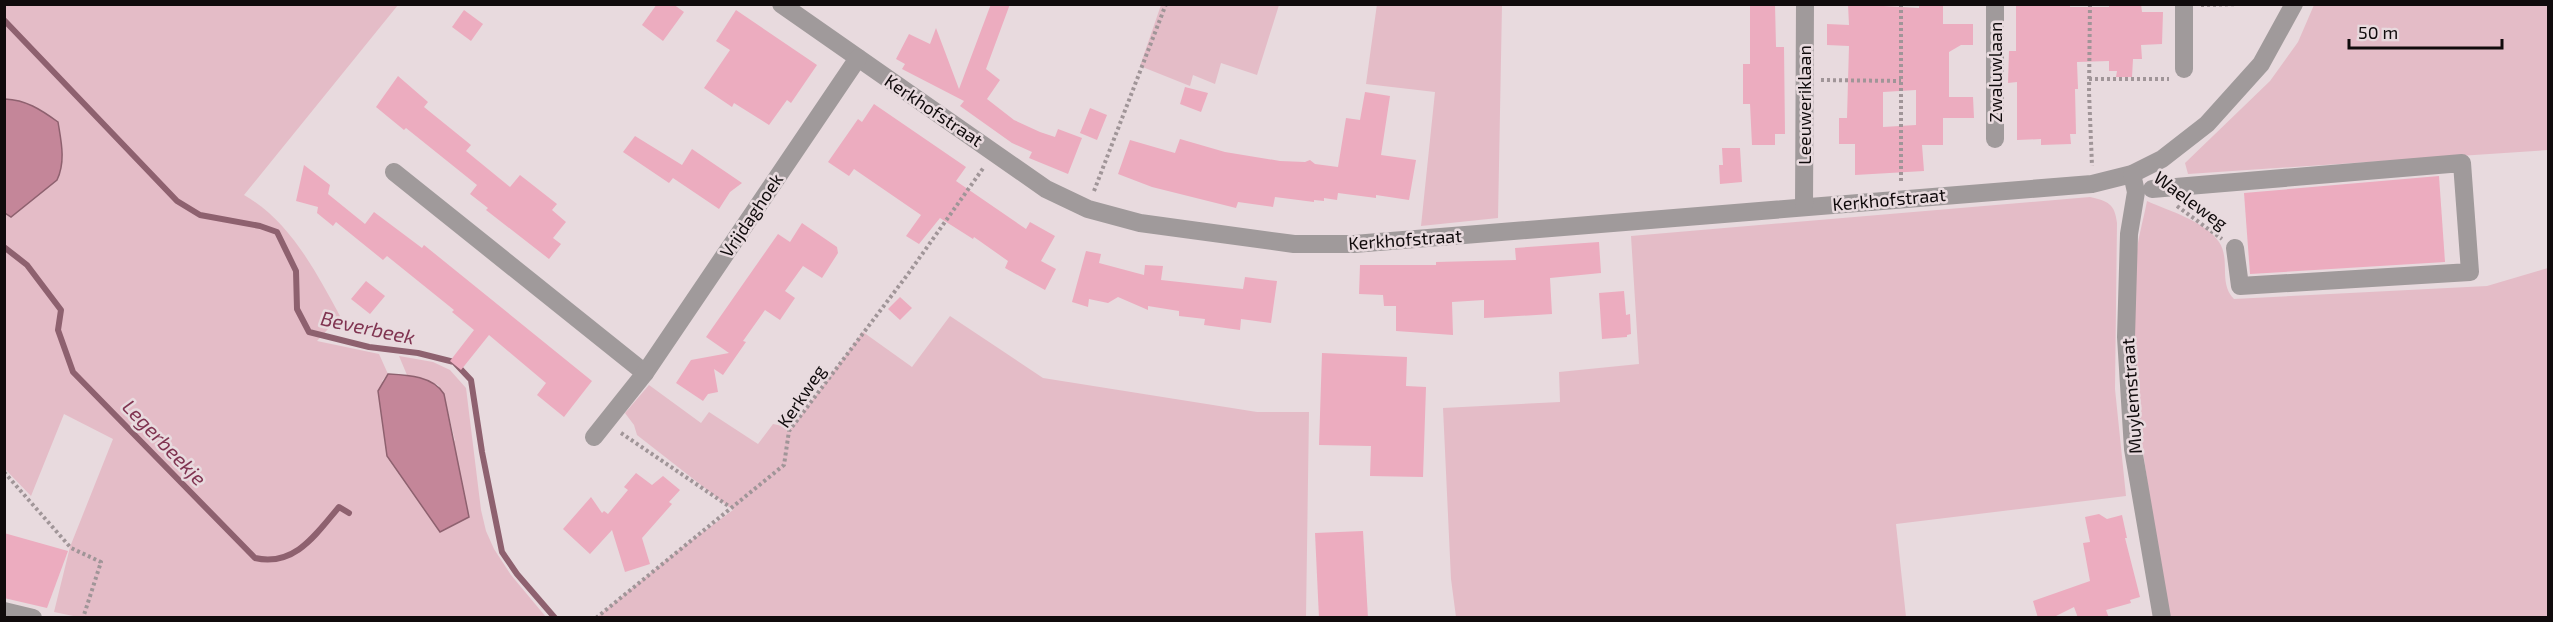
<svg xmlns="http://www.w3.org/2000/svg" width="2553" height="622" font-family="'Exo 2',sans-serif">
<rect width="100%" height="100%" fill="#e8dade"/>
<!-- green -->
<g fill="#e4bcc7">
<path d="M1377 4 1502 5 1498 218 1421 226 1435 92 1366 84Z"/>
<path d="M5 5H398L244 195C290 221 316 272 340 316L317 341 379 354 388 374 382 381 455 441 444 395 438 385 407 375 399 356 433 362 450 370 466 388 481 510 486 531 494 549 511 575 546 617 83 618 54 612 70 547 113 439 64 414 31 496 5 469Z"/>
<path d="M1161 5H1279L1257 75 1221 63 1215 84 1193 75 1190 86 1140 66Z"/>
<path d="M2314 5H2548V150L2188 174 2185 163 2270 81 2298 42Z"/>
<path d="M2090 197C2108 201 2115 204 2117 223L2115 389 2126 496 1896 524 1906 617H1456L1451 579 1443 408 1560 402 1559 372 1639 364 1631 236Z"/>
<path d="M2147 201C2169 211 2205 221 2219 242 2231 260 2218 283 2234 299L2487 286 2548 268V617H2170C2149 496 2125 374 2137 250 2139 234 2144 217 2147 201Z"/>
<path d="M950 316 1043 378 1257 412H1309L1306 617H597L680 549 733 510 637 435 634 425 625 413 649 385 701 423 709 412 758 444 773 424 792 428 863 332 912 367Z"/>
</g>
<!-- water -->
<g fill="#c48699" stroke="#8e616f" stroke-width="1.5">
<path d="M5 99C26 100 40 109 58 122 61 141 66 161 57 180L11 217 5 213Z"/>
<path d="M388 374C408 375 433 376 444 394L469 517 440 532 387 456 378 391Z"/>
</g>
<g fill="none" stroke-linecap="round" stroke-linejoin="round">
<!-- stream -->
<g stroke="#8e616f" stroke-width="6">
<path d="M4 20 177 201 200 215 260 226 277 232 296 271 297 309 309 332 369 347 418 353 454 362 471 380 482 452 502 552 517 574 555 618"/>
<path d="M4 247 27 265 61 310 58 330 73 372 255 558C295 567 316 534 339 507L349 513"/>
</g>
</g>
<!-- building -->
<g fill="#ecacbf" fill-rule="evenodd">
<path d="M657 4H673L684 12 663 41 642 25Z"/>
<path d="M991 4H1010L986 69 1000 80 987 99 1014 120 1040 132 1055 137 1058 129 1082 138 1068 174 1029 158 1032 152 1012 143 960 106 964 101 902 69 905 64 896 59 909 34 930 44 936 28 959 89Z"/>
<path d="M1750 4H1775L1776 47H1784L1785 134H1775V145H1752L1750 104H1743V64H1750Z"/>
<path d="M1848 4 1919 8V4H1943V24H1973V45H1961L1949 52V97H1973L1974 118H1943V145H1922L1924 171 1855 175V144H1839V118H1847L1849 46 1827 45V24L1849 25ZM1916 90V125L1883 127V92Z"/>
<path d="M2016 4H2070V7H2109V4H2141L2142 12H2163L2162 44 2141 45 2142 59H2133L2132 77H2116L2117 71H2109V61L2077 62 2078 89H2075L2076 134H2070L2071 144 2041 145V139L2017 140V82L2008 83 2009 51H2016Z"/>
<path d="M464 10 483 24 471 41 452 27Z"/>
<path d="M736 10 817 65 791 103 787 100 769 125 734 103 732 107 704 88 730 50 716 41Z"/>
<path d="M398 76 428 102 424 107 471 145 466 151 510 187 520 175 557 204 552 210 566 222 553 238 561 244 549 259 486 210 488 208 470 194 477 185 406 128 404 130 376 107Z"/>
<path d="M1185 87 1208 93 1201 112 1180 104Z"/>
<path d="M1365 92 1390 96 1381 155 1416 160 1409 200 1376 195V198L1338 193 1337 200 1324 198V201L1314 200V202L1275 197 1273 207 1238 202 1236 208 1152 187 1118 174 1130 140 1175 153 1180 139 1225 152 1280 161 1305 162 1310 160 1315 164 1338 167 1346 118 1360 120Z"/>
<path d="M874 104 966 167 956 181 1026 229 1030 222 1055 236 1041 261 1056 269 1045 290 1005 268 1008 261 974 237 973 239 940 218 919 244 906 236 921 215 854 169 849 176 828 162 858 119 862 122Z"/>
<path d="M1090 108 1107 115 1097 140 1080 133Z"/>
<path d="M635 136 682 165 692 149 742 183 730 192 719 209 673 178 669 183 623 152Z"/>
<path d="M1722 148H1740L1742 182 1720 184 1719 165H1723Z"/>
<path d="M304 165 330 185 328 194 365 224 374 212 422 248 424 245 592 381 564 417 537 395 546 383 489 335 461 370 450 361 474 330 452 312 454 310 387 256 383 260 336 222 333 226 317 213 318 207 296 201Z"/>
<path d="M2439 176 2445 262 2250 274 2244 193Z"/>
<path d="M802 223 837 247 838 253 822 278 803 266 785 291 795 298 780 320 765 310 743 341 746 342 723 375 714 369 718 392 708 394 703 401 676 383 691 360 729 353 706 337 778 234 790 242Z"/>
<path d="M1599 242 1601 273 1550 278 1552 314 1484 318V300L1452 302 1453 335 1396 331V306H1384L1383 295 1359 294 1360 265H1436V262L1516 260 1515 248Z"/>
<path d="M1086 251 1101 254 1099 263 1144 275 1145 265 1163 266 1161 280 1243 289 1245 277 1277 281 1271 323 1241 319 1240 330 1204 325 1205 319 1179 316V311L1148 306V310L1118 297 1108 303 1089 299 1088 307 1072 302Z"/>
<path d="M366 281 385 296 370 314 351 299Z"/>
<path d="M1624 291 1626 315 1630 314 1631 334 1627 335V337L1602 339 1599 293Z"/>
<path d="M900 297 912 308 900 320 888 309Z"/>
<path d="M1322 353 1407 357 1406 386 1426 387 1423 477 1370 476 1371 446 1319 445Z"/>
<path d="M636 473 652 485 663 476 680 490 669 502 672 504 642 538 650 564 625 572 612 530 590 554 563 529 591 497 602 513 604 511 608 514 628 490 624 487Z"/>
<path d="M2099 514 2107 519 2122 515 2127 538H2125L2140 597 2130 600 2131 603 2106 610 2109 618H2078L2074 607 2052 618H2038L2033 601 2090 581 2083 543 2090 542 2085 517Z"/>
<path d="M1363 531 1368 618H1319L1315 533Z"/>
<path d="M4 533 68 551 47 608 4 598Z"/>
</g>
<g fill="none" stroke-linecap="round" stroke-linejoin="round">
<!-- path -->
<g stroke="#a09598" stroke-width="4" stroke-dasharray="3 3" stroke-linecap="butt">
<path d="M2090 4 2089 92 2092 166"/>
<path d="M2201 5 2242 4"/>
<path d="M2089 79H2169"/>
<path d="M1821 80 1901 81"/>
<path d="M1901 181V4"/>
<path d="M1094 191 1166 4"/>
<path d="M2177 206 2222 239"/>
<path d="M621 433 730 507"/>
<path d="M4 472 71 548 101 562 83 618"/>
<path d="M596 618 784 465 789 431 908 274 984 167"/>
</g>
<!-- minor -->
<g stroke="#a09a9b" stroke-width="18">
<path d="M781 4 1046 189 1088 209 1140 223 1294 244H1354L2092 184 2132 174 2162 159 2207 124 2261 64 2294 4"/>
<path d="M2184 4V69"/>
<path d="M1995 139V4"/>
<path d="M394 172 645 373"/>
<path d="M2132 174 2136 192 2129 234 2126 337 2133 449 2162 618"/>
<path d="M2152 189 2462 163 2470 272 2240 286 2235 248"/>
<path d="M1804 206 1805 4"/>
<path d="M594 437 645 373 858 58"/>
<path d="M4 611 33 618"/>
</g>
</g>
<g text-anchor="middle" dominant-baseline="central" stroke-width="5" stroke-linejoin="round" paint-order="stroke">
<!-- street labels -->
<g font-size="18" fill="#100b0c" stroke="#e8dade">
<text transform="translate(1995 72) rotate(-90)">Zwaluwlaan</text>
<text transform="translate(1804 105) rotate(-90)">Leeuweriklaan</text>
<text transform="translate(934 110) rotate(34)">Kerkhofstraat</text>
<text transform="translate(1889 199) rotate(-5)">Kerkhofstraat</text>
<text transform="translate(2191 200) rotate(36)">Waeleweg</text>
<text transform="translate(751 215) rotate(-56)">Vrijdaghoek</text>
<text transform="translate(1405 239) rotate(-4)">Kerkhofstraat</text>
<text transform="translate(801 396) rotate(-56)">Kerkweg</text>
<text transform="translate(2131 396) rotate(-94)">Muylemstraat</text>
</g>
<!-- water labels -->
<g font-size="20" font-style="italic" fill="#803451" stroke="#e8dade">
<text transform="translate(368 327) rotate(12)">Beverbeek</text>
<text transform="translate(165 442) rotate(46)">Legerbeekje</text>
</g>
</g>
<!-- border -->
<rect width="2553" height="622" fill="none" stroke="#100b0c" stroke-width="12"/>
<!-- scale -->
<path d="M2349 39v9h153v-9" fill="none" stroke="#100b0c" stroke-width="3"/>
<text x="2358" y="39" font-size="18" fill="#100b0c" stroke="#e8dade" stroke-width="4.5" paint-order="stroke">50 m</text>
</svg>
